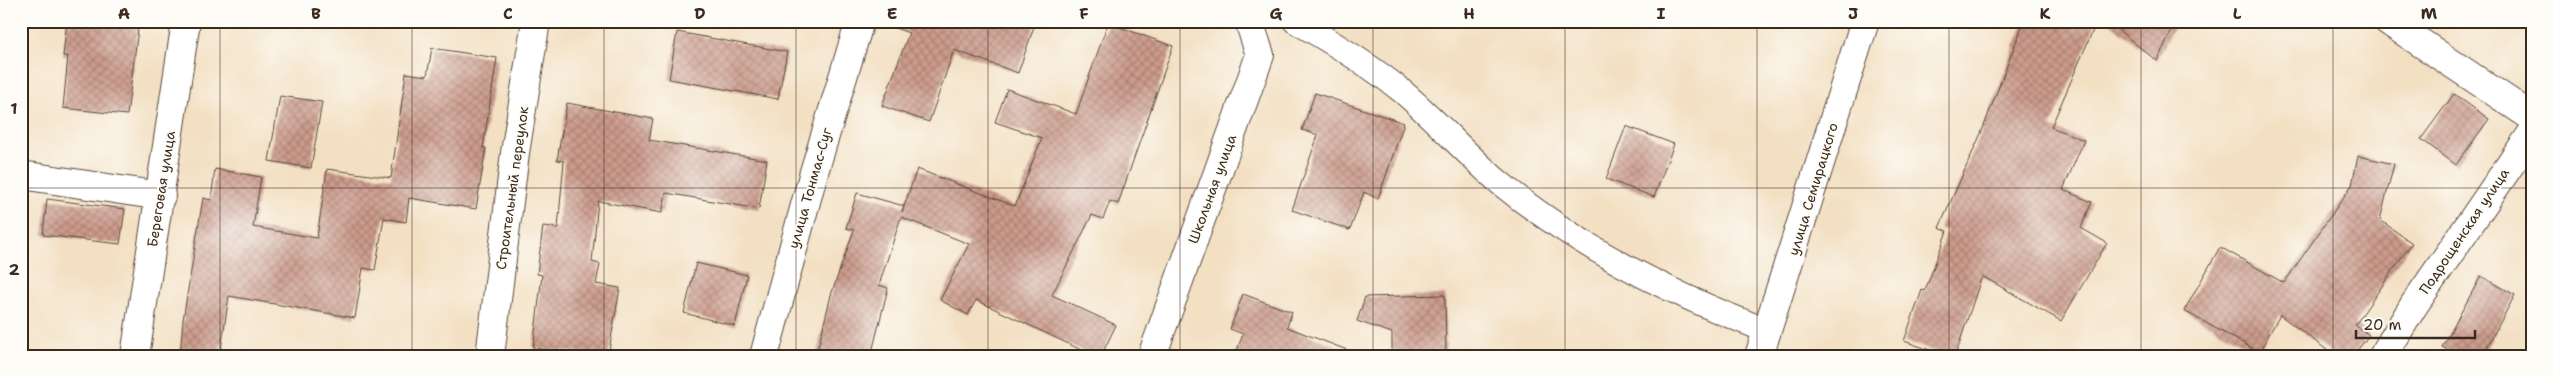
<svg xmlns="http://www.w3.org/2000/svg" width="2553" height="377" font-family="'Shantell Sans',sans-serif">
<defs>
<pattern id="building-cross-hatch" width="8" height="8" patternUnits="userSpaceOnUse" patternTransform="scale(1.25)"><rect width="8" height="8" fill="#cc9b8c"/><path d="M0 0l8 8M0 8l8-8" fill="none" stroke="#a77f72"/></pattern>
</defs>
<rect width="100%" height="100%" fill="#fdfcf7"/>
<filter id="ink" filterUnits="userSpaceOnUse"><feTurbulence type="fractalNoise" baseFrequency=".02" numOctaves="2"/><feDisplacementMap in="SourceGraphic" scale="10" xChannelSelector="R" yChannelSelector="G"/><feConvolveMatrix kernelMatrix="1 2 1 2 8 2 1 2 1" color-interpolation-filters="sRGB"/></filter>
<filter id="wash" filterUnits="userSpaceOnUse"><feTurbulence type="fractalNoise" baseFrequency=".0096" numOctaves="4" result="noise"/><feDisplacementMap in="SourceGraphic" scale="20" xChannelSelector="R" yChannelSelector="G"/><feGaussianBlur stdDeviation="1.12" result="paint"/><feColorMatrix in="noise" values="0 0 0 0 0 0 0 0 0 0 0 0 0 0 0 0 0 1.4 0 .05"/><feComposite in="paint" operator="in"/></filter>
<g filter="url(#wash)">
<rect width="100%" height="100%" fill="#f3e0c3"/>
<g id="blocks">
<!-- building -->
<g fill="url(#building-cross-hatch)">
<path d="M67 21H139L127 115 63 108 68 56H63Z"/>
<path d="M888 21H1036L1018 73 954 50 929 122 882 106 909 33 887 25Z"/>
<path d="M2024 21H2097L2051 127 2084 140 2063 190 2092 202 2081 228 2107 243 2061 321 1982 276 1955 356H1947L1904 341 1922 290 1925 291 1947 231 1939 228 1982 131Z"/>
<path d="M2107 21H2176L2157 61Z"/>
<path d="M1108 23 1173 46 1118 204 1110 201 1103 219 1092 215 1052 295 1116 325 1101 356H1094L976 300 968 315 940 300 969 244 901 217 879 285 888 288 871 356H816L831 295 854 230 846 228 857 193 904 206 902 212 917 169 1015 206 1042 138 995 122 1007 89 1076 114Z"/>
<path d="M677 32 787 52 778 99 669 79Z"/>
<path d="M432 48 497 58 483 148H486L476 209 409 198 406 222 384 218 375 270 363 268 355 318 229 296 220 356H180L183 320 203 198 211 200 215 169 261 177 253 227 317 238 327 169 391 178 406 73 427 76Z"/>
<path d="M1315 93 1404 123 1378 199 1364 192 1350 230 1292 210 1318 135 1302 130Z"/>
<path d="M2454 94 2489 119 2456 165 2421 139Z"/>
<path d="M280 96 322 102 311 168 269 161Z"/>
<path d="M567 103 653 119 649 140 767 160 759 209 666 193 662 213 598 201 592 262 600 264 596 284 620 288 608 356 533 348 542 275 537 274 543 226 558 228 564 161 557 160Z"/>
<path d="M1626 126 1674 144 1654 197 1606 179Z"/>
<path d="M2358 156 2394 164 2380 220 2412 243 2355 325 2369 335 2353 356H2335L2280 315 2259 352 2184 311 2220 247 2284 283 2352 185Z"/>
<path d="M47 199 125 209 120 244 43 235Z"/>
<path d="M696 263 747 275 735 326 684 313Z"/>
<path d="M2481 276 2515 295 2482 356H2459L2442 347Z"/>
<path d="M1243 294 1292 312 1287 327 1355 353V356H1235L1243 334 1230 329Z"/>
<path d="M1445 295 1446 356H1392V333L1357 321 1365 297Z"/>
</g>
</g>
</g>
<g filter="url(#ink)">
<use href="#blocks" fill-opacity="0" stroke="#574537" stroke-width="1"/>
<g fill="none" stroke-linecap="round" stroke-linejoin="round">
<defs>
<path id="service" d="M1295 21C1332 42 1370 65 1403 92 1437 121 1466 154 1500 183 1579 248 1673 295 1768 331"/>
<g id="minor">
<path d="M2388 21 2532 117"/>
<path d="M21 175 161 196"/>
<path d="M135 356 186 21"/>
<path d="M490 356 515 153 536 21"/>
<path d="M764 356 814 172 860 21"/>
<path d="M1152 356 1260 55 1249 21"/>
<path d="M1759 356 1865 21"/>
<path d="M2383 356 2414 305 2532 133"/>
</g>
</defs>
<!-- service casing -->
<use href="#service" stroke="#574537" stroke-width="26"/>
<!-- minor casing -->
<use href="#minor" stroke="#574537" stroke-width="30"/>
<!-- service -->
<use href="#service" stroke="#fff" stroke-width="24"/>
<!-- minor -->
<use href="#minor" stroke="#fff" stroke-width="28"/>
</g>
</g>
<!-- grid -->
<path fill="none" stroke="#3b2a1e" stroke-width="1" stroke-opacity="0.55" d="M220 21V356M412 21V356M604 21V356M796 21V356M988 21V356M1180 21V356M1373 21V356M1565 21V356M1757 21V356M1949 21V356M2141 21V356M2333 21V356M21 188H2532"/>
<g text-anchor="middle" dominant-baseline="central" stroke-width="4" stroke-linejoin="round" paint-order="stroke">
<!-- street labels -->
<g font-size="14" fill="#3b2a1e" stroke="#fdfcf7">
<text transform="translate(512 188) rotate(-82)">Строительный переулок</text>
<text transform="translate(810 188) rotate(-74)">улица Тонмас-Суг</text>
<text transform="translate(161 189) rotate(-81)">Береговая улица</text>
<text transform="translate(1212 189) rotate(-70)">Школьная улица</text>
<text transform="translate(1813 189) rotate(-73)">улица Семирацкого</text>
<text transform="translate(2464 231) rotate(-56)">Подрощенская улица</text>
</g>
</g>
<!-- margin -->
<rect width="2553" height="377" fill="none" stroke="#fdfcf7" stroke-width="55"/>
<!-- scale -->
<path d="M2356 330v8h119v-8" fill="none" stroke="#3b2a1e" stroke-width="2.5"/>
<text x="2363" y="330" font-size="15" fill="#3b2a1e" stroke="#fdfcf7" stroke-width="4" paint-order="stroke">20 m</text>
<rect x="28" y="28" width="2498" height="322" fill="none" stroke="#3b2a1e" stroke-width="2"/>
<g font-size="16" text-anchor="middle" font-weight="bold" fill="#3b2a1e">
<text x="124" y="19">A</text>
<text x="316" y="19">B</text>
<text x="508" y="19">C</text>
<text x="700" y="19">D</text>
<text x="892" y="19">E</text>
<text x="1084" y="19">F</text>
<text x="1276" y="19">G</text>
<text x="1469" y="19">H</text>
<text x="1661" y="19">I</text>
<text x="1853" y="19">J</text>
<text x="2045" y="19">K</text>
<text x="2237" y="19">L</text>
<text x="2429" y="19">M</text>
<text x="14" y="114">1</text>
<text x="14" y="275">2</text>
</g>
</svg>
